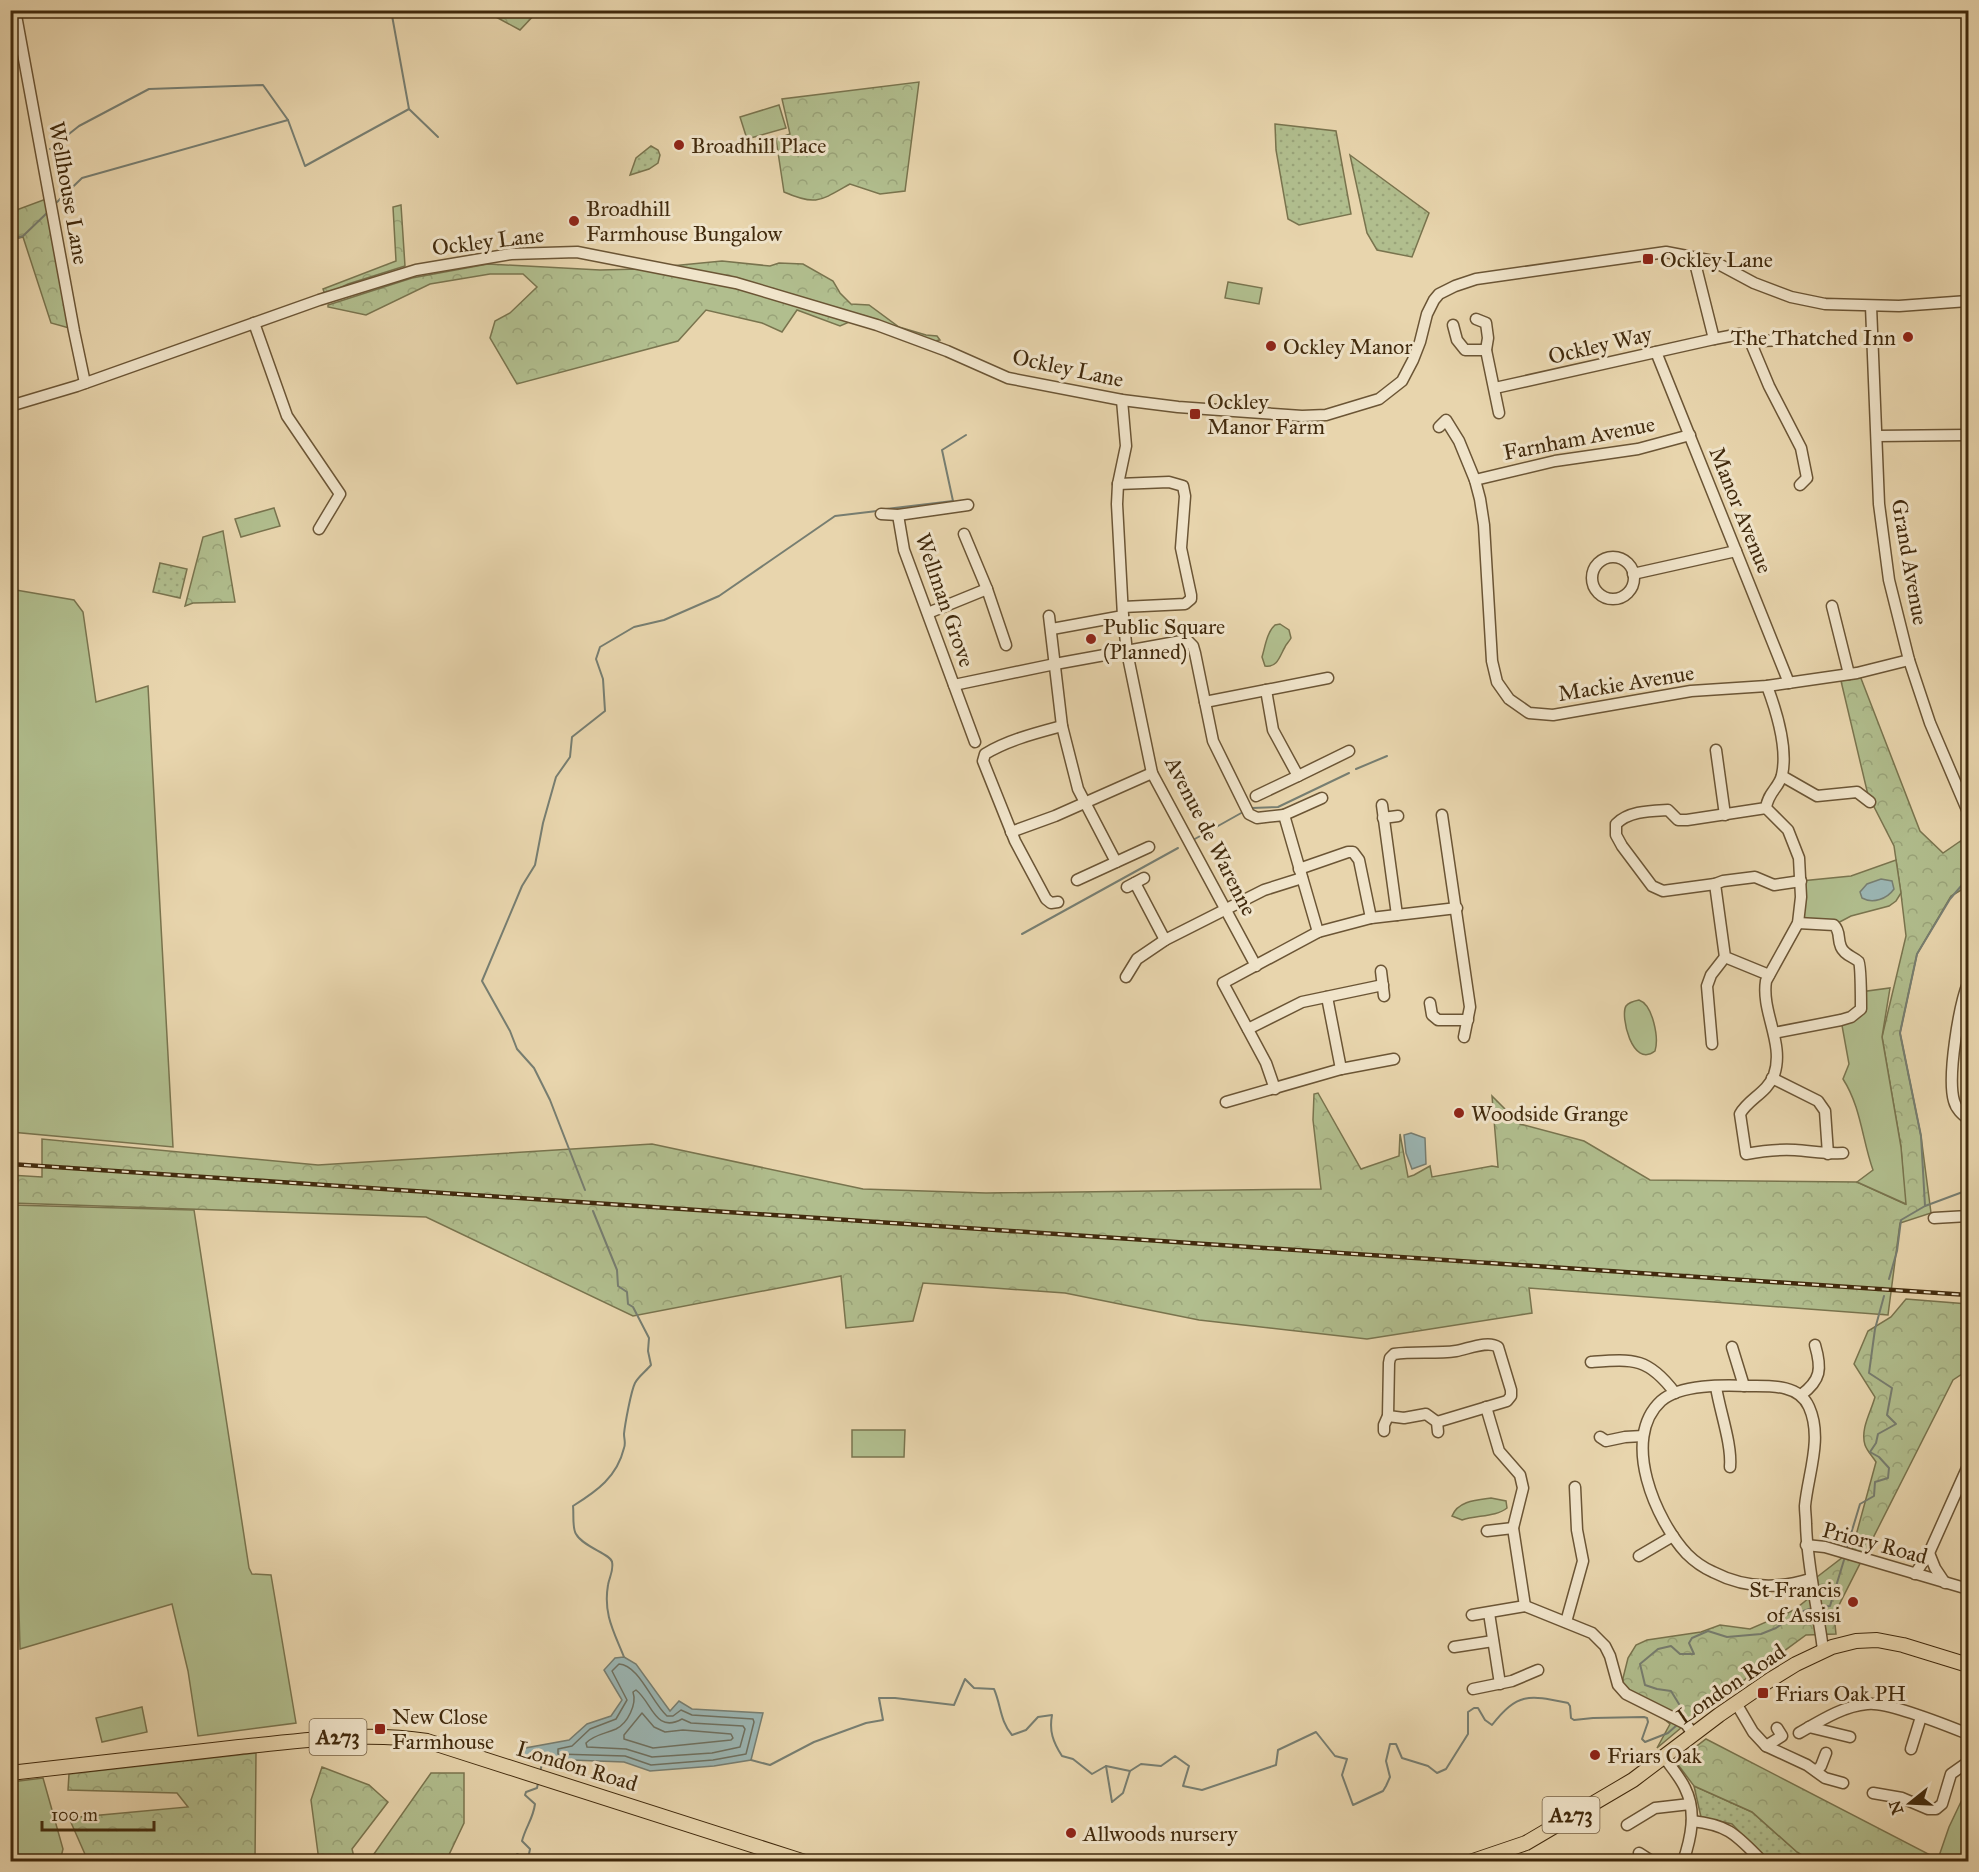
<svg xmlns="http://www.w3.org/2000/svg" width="1979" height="1872" font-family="'IM FELL Great Primer',serif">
<defs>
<pattern id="grass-dots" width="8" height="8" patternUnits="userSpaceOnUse" patternTransform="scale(1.5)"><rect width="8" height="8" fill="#b1be8e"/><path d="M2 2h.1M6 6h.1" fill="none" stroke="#99a379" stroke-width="1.8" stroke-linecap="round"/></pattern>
<pattern id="forest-crowns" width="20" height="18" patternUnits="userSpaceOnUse" patternTransform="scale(1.5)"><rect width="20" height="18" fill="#b1be8e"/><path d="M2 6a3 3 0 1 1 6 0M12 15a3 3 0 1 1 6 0" fill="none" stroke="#99a379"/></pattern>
</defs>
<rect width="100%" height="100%" fill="#e8d5ad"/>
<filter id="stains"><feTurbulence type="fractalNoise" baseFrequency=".00333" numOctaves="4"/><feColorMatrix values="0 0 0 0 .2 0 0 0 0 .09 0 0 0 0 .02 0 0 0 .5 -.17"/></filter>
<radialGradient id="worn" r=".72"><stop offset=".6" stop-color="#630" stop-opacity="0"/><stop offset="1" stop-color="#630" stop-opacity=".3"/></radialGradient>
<!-- grass -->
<g fill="url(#grass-dots)" stroke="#79744e" stroke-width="1.5">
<path d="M1275 124 1336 131 1351 214 1299 225 1288 219 1276 150Z"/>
<path d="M651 146 658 150 660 155 658 163 649 169 630 175 636 158Z"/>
<path d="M1350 155 1429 213 1412 257 1377 250 1367 233Z"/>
<path d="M160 563 187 569 180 598 153 592Z"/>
<path d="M1694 1786 1752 1812 1797 1852 1811 1861H1767L1732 1824 1701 1817Z"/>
</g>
<!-- forest -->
<g fill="url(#forest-crowns)" stroke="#79744e" stroke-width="1.5">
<path d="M502 11V10L538 11 520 30 496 17Z"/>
<path d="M919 82 905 191 880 194 850 184C820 201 816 206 784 192L776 139 790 134 782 99Z"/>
<path d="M46 199 69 328 51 323 23 237 11 240V212Z"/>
<path d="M401 205 405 266 348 284 325 295 323 289 396 261 393 207Z"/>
<path d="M722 261 770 266 779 263 803 264 833 281 840 293 851 304 869 305 899 327 926 335 937 336 940 340 935 341 896 329 863 316 840 326 797 310 782 332 762 323 706 310 678 341 517 384 490 338 495 321 510 313 537 287 523 274H490L430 284 366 315 328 307V305L412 278 488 264 600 270 640 269Z"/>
<path d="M223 531 235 602 193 603 185 606 203 537Z"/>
<path d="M1857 668 1920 831 1943 853 1962 840 1968 850V886L1951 896 1917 954 1900 1033 1921 1136 1931 1213 1900 1223 1888 1315 1529 1288 1532 1313 1367 1339 1199 1320 1065 1293 923 1283 913 1321 846 1328 841 1276 633 1316 426 1217 11 1203 10 1175 42 1177V1139L318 1165 652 1144 863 1189 986 1193 1321 1189 1313 1120 1314 1094 1318 1093 1361 1169 1399 1156 1400 1134 1408 1177 1414 1175 1430 1166 1432 1177 1492 1166 1498 1167 1492 1096 1520 1124 1584 1141 1650 1180 1857 1182 1905 1204 1901 1147 1882 1037 1906 936 1901 894 1894 846 1868 795 1841 681Z"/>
<path d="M1906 1299 1968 1304V1370L1953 1380 1834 1615 1836 1634 1806 1635 1694 1717 1657 1748 1670 1724 1654 1711 1623 1695V1678L1628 1658 1636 1645 1647 1640 1701 1632 1720 1625 1750 1629 1794 1610 1819 1590 1817 1577 1852 1550 1876 1462C1873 1457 1867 1451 1865 1445 1860 1429 1871 1412 1875 1397L1854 1364 1868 1331 1891 1317Z"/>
<path d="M1706 1739 1938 1859 1939 1861H1811L1797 1852 1752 1812 1694 1786 1676 1762Z"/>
<path d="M256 1753 255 1861H88L69 1818 188 1807 177 1793 68 1790 69 1774Z"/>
<path d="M322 1767 369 1785 388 1802 352 1849 355 1861H319L311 1800Z"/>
<path d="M431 1773H464V1823L446 1861H369Z"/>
</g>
<!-- park -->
<g fill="#b1be8e" stroke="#79744e" stroke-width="1.5">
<path d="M779 105 786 128 747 139 740 117Z"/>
<path d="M1228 282 1262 288 1259 304 1225 298Z"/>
<path d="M274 508 280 526 241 537 235 519Z"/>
<path d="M10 589 74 600 83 612 96 702 148 686 173 1147 11 1132Z"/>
<path d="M1280 624 1289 630 1291 638C1289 642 1286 644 1285 647 1280 655 1278 668 1265 666L1262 657C1265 647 1267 632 1275 625Z"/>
<path d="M1896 860 1901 893 1896 901 1889 906 1851 916 1834 925 1798 923 1801 881 1851 876Z"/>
<path d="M1890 988 1882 1037 1901 1147 1906 1204 1857 1182 1873 1170C1862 1139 1861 1107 1843 1079L1849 1064 1841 1020 1856 1014 1860 992Z"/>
<path d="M1639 1000C1653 1005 1659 1038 1655 1051 1632 1069 1620 1015 1626 1006 1629 1002 1634 1001 1639 1000Z"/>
<path d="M11 1205 194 1210 249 1568 252 1574 271 1575 296 1723 198 1736 188 1671 172 1604 20 1649 15 1458H10Z"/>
<path d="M852 1430H905L904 1457H852Z"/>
<path d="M1491 1498 1506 1501 1507 1508C1496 1517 1476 1515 1462 1520L1452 1516C1458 1501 1476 1500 1491 1498Z"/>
<path d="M142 1707 147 1732 102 1742 96 1718Z"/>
<path d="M43 1778 63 1849 60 1861H11V1782Z"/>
<path d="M1968 1787V1861H1939L1938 1859 1949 1827Z"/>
</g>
<!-- water -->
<g fill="#9bb6b4" stroke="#777e71" stroke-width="1.5">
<path d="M1881 879 1892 881 1894 889C1887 899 1873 904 1862 898L1860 892 1867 884Z"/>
<path d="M1411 1133 1425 1138 1426 1164 1412 1169 1406 1153 1404 1135Z"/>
<path d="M624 1657 636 1664 670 1711 679 1701 692 1709 763 1713 751 1760 714 1766 650 1771 624 1762 518 1758 520 1749 569 1740 587 1724 611 1716 622 1700 604 1670 615 1658Z"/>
</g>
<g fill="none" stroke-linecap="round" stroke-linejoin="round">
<!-- shore -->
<g stroke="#6e7060" stroke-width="1.5">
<path d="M619 1664C639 1665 652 1703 667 1716H673L681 1710 692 1715 753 1719 754 1722 746 1754 713 1760 651 1765 625 1756 558 1754V1749L572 1746 590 1729 616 1719 627 1700 612 1671Z"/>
<path d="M636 1690C652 1702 655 1734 682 1719L691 1723 743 1726 745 1729 740 1747 712 1753 652 1757 626 1749 587 1747 586 1743C595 1734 605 1734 616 1729 628 1723 637 1704 633 1692Z"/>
<path d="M642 1713 654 1727 665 1732 683 1730 731 1734 733 1738 731 1740 653 1748 624 1739V1735Z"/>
</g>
<!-- stream -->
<g stroke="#777e71" stroke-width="2">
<path d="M391 10 409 109 438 137"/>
<path d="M50 149 79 126 149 89 263 85 288 120 305 166 409 109"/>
<path d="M55 204 82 178 288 120"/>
<path d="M10 240 23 236 49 211"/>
<path d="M886 509 953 501 942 450 966 435"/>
<path d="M1356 769 1387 756"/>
<path d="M1252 808 1278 807 1349 773"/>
<path d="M1193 840 1243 812"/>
<path d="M1022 934 1178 848"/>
<path d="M585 1190 550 1100 534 1068 517 1049 510 1031 482 981 522 886 535 865 543 823 556 777 570 757 572 737 605 711 603 679 596 659 600 647 634 627 664 620 719 596 835 516 877 511"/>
<path d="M1925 1206 1921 1136 1900 1033 1917 954 1950 899 1968 878"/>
<path d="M593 1211 617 1270 618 1286 627 1292 628 1304 633 1307 649 1338 648 1351 651 1365C646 1371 638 1377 635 1383 631 1391 625 1424 624 1434 624 1439 626 1443 624 1448 617 1477 597 1491 573 1506 574 1514 572 1528 576 1534 583 1547 611 1554 612 1562 614 1570 609 1578 608 1585 603 1614 614 1632 624 1657"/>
<path d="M1889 1279 1897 1251 1901 1220 1925 1206 1968 1190"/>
<path d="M1847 1547 1860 1504 1874 1496 1875 1482 1888 1478 1889 1468 1879 1457 1870 1452 1876 1443 1878 1434 1896 1424 1887 1415 1892 1388 1869 1373 1875 1329 1884 1296"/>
<path d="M1821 1607 1830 1606 1844 1560"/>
<path d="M1684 1720 1682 1709 1671 1691 1657 1689 1645 1685 1640 1664 1658 1649 1671 1646 1680 1654H1694L1689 1643 1692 1638 1708 1631 1727 1637 1761 1634 1776 1628 1798 1613 1812 1608"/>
<path d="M751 1760 770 1765 814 1742 866 1723 883 1720 879 1698H895L954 1705 965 1679 974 1688 994 1689C1001 1705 1000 1721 1012 1735L1026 1730 1038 1717 1052 1715C1049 1731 1053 1742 1062 1756L1073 1759 1092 1774 1106 1766 1130 1771"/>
<path d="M1106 1766 1112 1802 1123 1793 1130 1771 1141 1764 1161 1766 1175 1756 1189 1766 1183 1786 1202 1790 1276 1765 1278 1750 1316 1732 1335 1756 1347 1759 1342 1775 1353 1805 1383 1791 1386 1786 1390 1777 1386 1761 1390 1744H1396L1402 1758 1428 1766 1437 1773 1446 1769 1468 1734V1712L1474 1708H1478L1485 1720 1492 1725C1518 1692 1529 1695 1568 1703L1570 1706 1571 1718 1574 1720 1593 1718 1644 1717 1647 1718 1648 1722 1642 1739 1645 1742 1668 1733 1677 1725"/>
<path d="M540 1772 543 1760"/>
<path d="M511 1862 517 1854 525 1858 529 1854 530 1849 522 1841C526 1826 533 1819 535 1804L525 1795 526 1792 537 1788 538 1783"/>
</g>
<defs>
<g id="minor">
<path d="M15 10 74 331 85 383"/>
<path d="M1697 257 1695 263 1714 339"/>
<path d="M1871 306 1879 504 1889 580 1909 660 1930 723 1968 812"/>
<path d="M1476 319 1486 323 1488 338 1486 350 1499 413"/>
<path d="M254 323 287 416 340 494 319 529"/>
<path d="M1453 325 1457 340 1465 350H1486"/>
<path d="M1753 344 1759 341 1816 339"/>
<path d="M1656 352 1789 683"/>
<path d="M1495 388 1714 339 1740 334 1748 336 1769 386 1801 448 1807 478 1800 485"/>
<path d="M1122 400 1126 446 1118 484 1117 504 1123 616 1127 652 1152 773 1256 966"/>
<path d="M10 406 77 386 319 300 416 270 511 254 577 252 736 283 877 325 947 351 1008 378 1122 400 1178 407 1302 416 1326 415 1379 399 1402 381 1413 360 1420 342 1427 314 1434 300 1439 294 1455 286 1476 279 1666 252 1713 261 1754 283 1791 297 1825 304 1899 306 1968 301"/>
<path d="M1439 427 1446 420 1459 441 1475 480 1480 499 1484 525 1492 661 1497 682 1509 699 1529 713 1553 715 1691 691 1767 686 1857 673 1909 660"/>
<path d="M1877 436 1968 435"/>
<path d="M1475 480 1555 461 1638 449 1690 435"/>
<path d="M1118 484 1169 482 1183 486 1185 496 1181 548 1191 595V599L1185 604 1123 607"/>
<path d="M881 514 898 515 968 505"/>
<path d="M898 515 904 550 975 742"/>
<path d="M964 534 987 589 1006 645"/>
<circle cx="1613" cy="578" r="21"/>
<path d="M1633 574 1736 551"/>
<path d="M1832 606 1849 674"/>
<path d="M928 613 987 589"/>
<path d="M1049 616 1062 726 1078 789 1116 862"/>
<path d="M1052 629 1123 616"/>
<path d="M954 685 1055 664 1187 640 1193 646 1195 653 1213 741 1249 814 1257 818 1284 815 1318 932"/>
<path d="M1767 686C1776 710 1788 748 1782 775 1779 788 1768 792 1766 808L1788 830 1799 858 1801 897 1798 923 1766 981C1761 1012 1785 1044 1774 1075 1767 1093 1748 1099 1740 1114L1746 1154C1762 1151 1778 1149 1795 1150 1811 1151 1826 1154 1843 1153"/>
<path d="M1266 690 1273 730 1298 776 1349 751"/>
<path d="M1205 702 1328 678"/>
<path d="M1716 750 1725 815"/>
<path d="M1782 776 1817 796 1857 792 1870 802"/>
<path d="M1256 796 1298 776"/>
<path d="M1382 805 1397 915"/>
<path d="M1284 815 1322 798"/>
<path d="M1442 815 1470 1007 1464 1037"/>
<path d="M1383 818 1398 816"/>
<path d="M1011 832 1055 816 1152 773"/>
<path d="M1299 869 1348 852H1353L1359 860 1371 918"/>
<path d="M1077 880 1149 847"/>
<path d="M1135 883 1165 940"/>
<path d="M1715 884 1663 891 1652 886 1622 846 1616 835V824C1629 811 1650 811 1668 810L1678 820H1687L1766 808"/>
<path d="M1127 887 1144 878"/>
<path d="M1058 902 1051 903 1046 899 1015 841 983 761 985 754C1008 740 1036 733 1062 726"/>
<path d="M1381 971 1384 996"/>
<path d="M1769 975 1725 957 1715 884 1723 881 1755 877 1774 885 1801 881"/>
<path d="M1126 977 1137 959 1165 940 1264 890 1302 878"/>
<path d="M1968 983C1959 1006 1947 1077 1954 1101 1956 1109 1962 1114 1968 1119"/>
<path d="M1327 997 1341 1069"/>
<path d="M1430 1003 1432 1015 1438 1020H1468"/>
<path d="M1248 1029 1302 1002 1383 985"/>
<path d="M1774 1033 1841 1020 1851 1017 1861 1009C1861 1003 1861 964 1859 962 1853 956 1845 956 1841 947 1837 938 1841 932 1834 925L1798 923"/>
<path d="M1712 1044 1707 986 1711 975 1725 957"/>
<path d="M1772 1078 1818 1101 1825 1111 1828 1154"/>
<path d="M1275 1089 1266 1063 1223 983 1318 932 1371 918 1457 908"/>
<path d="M1226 1102 1341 1069 1394 1059"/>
<path d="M1934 1218 1968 1216"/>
<path d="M1732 1347 1744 1386"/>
<path d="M1591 1362C1633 1359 1648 1357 1675 1393"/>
<path d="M1716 1387C1720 1412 1732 1444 1730 1467"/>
<path d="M1801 1395C1821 1380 1822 1369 1815 1345"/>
<path d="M1486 1407 1499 1451 1520 1475 1523 1488 1513 1528 1525 1606"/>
<path d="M1388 1416 1404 1418 1426 1414 1437 1422 1438 1432"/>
<path d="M1384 1431V1425L1388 1416 1389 1363 1390 1358 1394 1354C1414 1351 1436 1354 1456 1351 1468 1349 1488 1340 1498 1347L1511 1390V1396L1507 1401 1437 1422"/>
<path d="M1600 1437 1606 1441 1625 1437 1643 1436"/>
<path d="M1487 1531 1513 1528"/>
<path d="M1806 1545 1825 1547 1968 1589"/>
<path d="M1929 1553 1935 1568 1945 1583"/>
<path d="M1639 1556 1673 1536"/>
<path d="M1915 1574 1929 1553 1968 1466"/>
<path d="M1810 1579C1778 1589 1744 1588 1713 1572 1704 1568 1694 1561 1687 1554 1656 1521 1620 1439 1661 1401 1680 1384 1724 1385 1749 1386 1770 1386 1799 1384 1809 1407 1823 1438 1808 1474 1805 1506 1805 1512 1806 1518 1806 1524 1807 1567 1818 1608 1823 1650"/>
<path d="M1489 1613 1500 1684"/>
<path d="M1472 1615 1525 1606 1592 1633 1605 1646 1610 1656 1618 1685 1626 1694 1686 1724 1693 1734"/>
<path d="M1566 1622 1583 1561 1577 1530 1575 1487"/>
<path d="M1454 1647 1493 1641"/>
<path d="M1473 1689 1512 1681 1538 1670"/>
<path d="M1736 1703 1753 1732 1766 1746 1782 1736 1777 1728"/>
<path d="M1809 1727 1850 1737"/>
<path d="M1799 1733C1820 1721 1843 1706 1867 1704 1887 1701 1948 1726 1968 1734"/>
<path d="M1766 1746 1807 1765 1825 1778 1843 1783"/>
<path d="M1911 1749 1921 1717"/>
<path d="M1664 1757C1671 1767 1680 1777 1685 1788 1697 1812 1691 1838 1683 1862"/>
<path d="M1816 1771 1821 1766 1826 1753"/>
<path d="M1873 1793 1902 1798 1928 1809H1936L1942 1804 1951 1774 1968 1762"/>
<path d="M1692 1821C1730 1825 1737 1836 1763 1862"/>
<path d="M1627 1825 1655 1808 1690 1804"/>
<path d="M1639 1853 1653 1862"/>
</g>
<g id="major">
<path d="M10 1773C87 1764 163 1756 239 1747 301 1741 364 1731 427 1741L805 1862"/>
<path d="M1470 1862 1526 1843 1633 1780 1719 1715 1770 1680 1796 1664 1832 1647 1856 1641 1877 1640 1903 1645 1968 1665"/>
</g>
</defs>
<!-- minor casing -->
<use href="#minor" stroke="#6b5535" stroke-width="13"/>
<!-- major casing -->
<use href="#major" stroke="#412a0d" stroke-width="16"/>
<!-- minor -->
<use href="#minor" stroke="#f0e4ca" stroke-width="10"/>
<!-- major -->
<use href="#major" stroke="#e8d5ad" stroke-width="14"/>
<defs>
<path id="rail" d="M10 1164 1968 1295"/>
</defs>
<!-- rail casing -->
<use href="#rail" stroke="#412a0d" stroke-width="4.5"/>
<!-- rail -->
<use href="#rail" stroke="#f0e4ca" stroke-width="2" stroke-dasharray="7" stroke-linecap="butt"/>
</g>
<!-- markers -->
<g fill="#8f2418" stroke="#f0e4ca" stroke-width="2">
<circle cx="679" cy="145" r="6"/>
<circle cx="574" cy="221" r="6"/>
<rect x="1642" y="253" width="12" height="12" rx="3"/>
<circle cx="1908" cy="337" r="6"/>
<circle cx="1271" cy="346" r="6"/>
<rect x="1189" y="408" width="12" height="12" rx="3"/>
<circle cx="1091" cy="639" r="6"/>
<circle cx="1459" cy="1113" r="6"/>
<circle cx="1853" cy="1602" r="6"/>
<rect x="1757" y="1687" width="12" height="12" rx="3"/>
<rect x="374" y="1723" width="12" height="12" rx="3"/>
<circle cx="1595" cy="1755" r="6"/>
<circle cx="1071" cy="1833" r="6"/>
</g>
<g text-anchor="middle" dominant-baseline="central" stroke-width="6" stroke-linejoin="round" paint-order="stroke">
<!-- shield labels -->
<g fill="#f0e4ca" stroke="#766246" stroke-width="1.5">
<rect x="309.5" y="1719" width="57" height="36" rx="4.5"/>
<rect x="1542.5" y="1797" width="57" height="36" rx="4.5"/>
</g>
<g font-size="21" font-weight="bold" fill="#412a0d">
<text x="338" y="1737">A273</text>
<text x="1571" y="1815">A273</text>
</g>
<!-- poi labels -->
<g font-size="22" fill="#412a0d" stroke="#f0e4ca" text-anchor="start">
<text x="691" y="145">Broadhill Place</text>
<text x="586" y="208">Broadhill<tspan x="586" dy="25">Farmhouse Bungalow</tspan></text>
<text x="1660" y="259">Ockley Lane</text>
<text x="1896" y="337" text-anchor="end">The Thatched Inn</text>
<text x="1283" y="346">Ockley Manor</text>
<text x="1207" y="401">Ockley<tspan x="1207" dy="25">Manor Farm</tspan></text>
<text x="1103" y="626">Public Square<tspan x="1103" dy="25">(Planned)</tspan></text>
<text x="1471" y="1113">Woodside Grange</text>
<text x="1841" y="1589" text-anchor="end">St Francis<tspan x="1841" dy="25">of Assisi</tspan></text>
<text x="1775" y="1693">Friars Oak PH</text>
<text x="392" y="1716">New Close<tspan x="392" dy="25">Farmhouse</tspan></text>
<text x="1607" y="1755">Friars Oak</text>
<text x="1083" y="1833">Allwoods nursery</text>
</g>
<!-- street labels -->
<g font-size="22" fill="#412a0d" stroke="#f0e4ca">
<text transform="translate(69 193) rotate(80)">Wellhouse Lane</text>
<text transform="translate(488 241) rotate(-7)">Ockley Lane</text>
<text transform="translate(1600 345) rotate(-13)">Ockley Way</text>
<text transform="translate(1068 368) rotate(12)">Ockley Lane</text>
<text transform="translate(1579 438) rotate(-11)">Farnham Avenue</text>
<text transform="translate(1741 510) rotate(68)">Manor Avenue</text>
<text transform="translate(1910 562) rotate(80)">Grand Avenue</text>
<text transform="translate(945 600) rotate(71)">Wellman Grove</text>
<text transform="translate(1626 683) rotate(-9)">Mackie Avenue</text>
<text transform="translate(1211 836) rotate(63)">Avenue de Warenne</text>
<text transform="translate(1875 1543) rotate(15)">Priory Road</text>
<text transform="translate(1731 1684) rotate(-34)">London Road</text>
<text transform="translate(577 1766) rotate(17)">London Road</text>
</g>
</g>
<!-- margin -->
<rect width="1979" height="1872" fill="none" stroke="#e8d5ad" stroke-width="36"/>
<rect x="12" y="12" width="1955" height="1848" fill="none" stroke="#412a0d" stroke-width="3"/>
<rect x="18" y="18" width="1943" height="1836" fill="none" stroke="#412a0d" stroke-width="1.5"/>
<!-- north arrow -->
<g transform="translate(1910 1803) rotate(252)" stroke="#f0e4ca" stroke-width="4.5" paint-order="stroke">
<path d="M0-4.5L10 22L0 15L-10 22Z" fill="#412a0d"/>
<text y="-9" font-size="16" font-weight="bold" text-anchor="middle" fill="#412a0d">N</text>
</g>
<!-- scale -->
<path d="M42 1821v9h112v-9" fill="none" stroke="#412a0d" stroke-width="3"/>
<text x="51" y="1821" font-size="18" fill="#412a0d" stroke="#f0e4ca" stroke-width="4.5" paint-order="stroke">100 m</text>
<rect width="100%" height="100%" filter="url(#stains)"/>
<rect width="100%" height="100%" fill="url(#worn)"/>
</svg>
